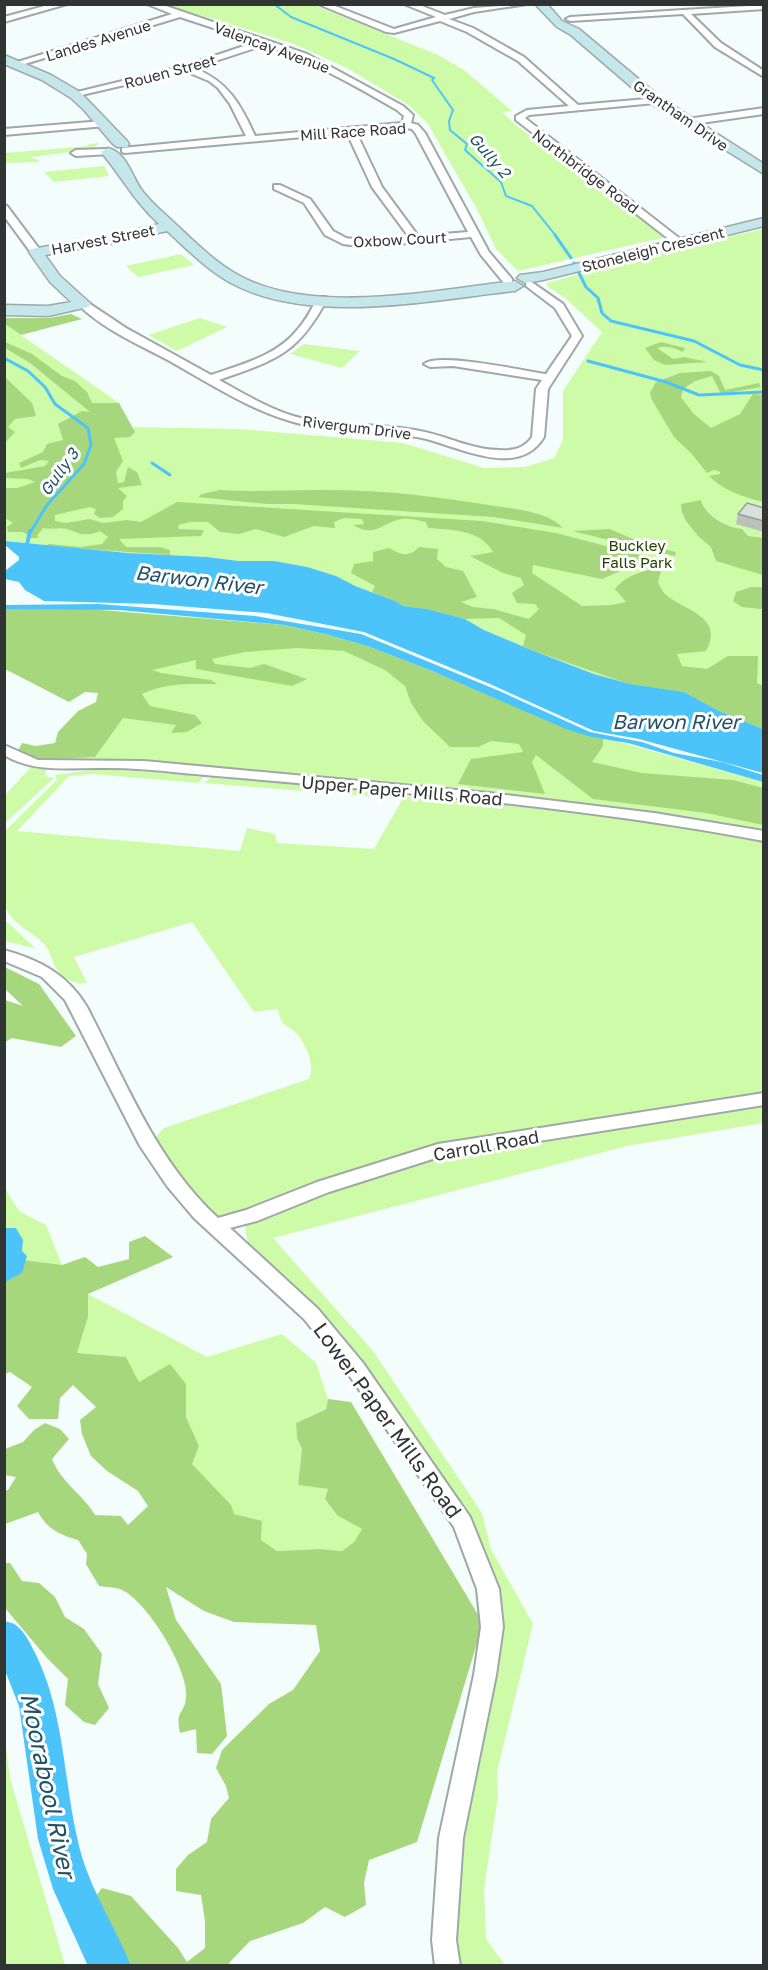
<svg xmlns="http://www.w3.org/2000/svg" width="768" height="1970" font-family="'Golos Text',sans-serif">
<rect width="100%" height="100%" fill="#f3fdfb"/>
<!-- green -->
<g fill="#cefba8">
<path d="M168 5H314L438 55 464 70 512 111 502 112 517 126 666 237 518 271 496 249 479 213 428 124 410 106 347 68 294 44Z"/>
<path d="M99 143 92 149 32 157 33 159H37L40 162 5 163V153L88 146 89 144Z"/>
<path d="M104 166 109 176 54 182 44 172Z"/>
<path d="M763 229V729L594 674 534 651 484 630 465 619 402 606 274 561H239L207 557 128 553 5 541V324L119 403 131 427 239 429 403 443 484 468 525 467 554 458 563 440V391L602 332 565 298 547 286V283L642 257Z"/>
<path d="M181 254 194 265 138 277 126 266Z"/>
<path d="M200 318 227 327 177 351 148 335Z"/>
<path d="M304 344 360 351 342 368 290 354Z"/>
<path d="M284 625 482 692 609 739 763 782V836L603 811 67 760 118 688 115 674Z"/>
<path d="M32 766 43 767 46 771 45 776 54 778 5 823V795Z"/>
<path d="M99 769 199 774 203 777 199 783 93 774 69 776 17 831 240 851 247 828 275 834 277 843 374 849 402 800 398 799 421 794 539 805 763 839V1123L627 1146 273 1238 373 1351 482 1513 491 1549 533 1624 497 1772 498 1796 484 1889 486 1939 505 1965H459L455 1908 456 1863 496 1624C499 1598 506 1585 487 1564L381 1400 249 1250 245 1226C288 1199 354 1184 403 1168L223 1225C196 1199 173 1171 155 1138L164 1128 309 1079C316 1065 305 1041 294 1031 290 1027 286 1027 283 1023 280 1019 279 1014 278 1009L254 1012 192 922 74 957 87 983C77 984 70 982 62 975 51 966 53 954 44 944 32 931 11 924 5 906 0 890 5 849 5 831L57 780 55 775Z"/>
<path d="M213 776 383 790 392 794 391 798 204 783Z"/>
<path d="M4 919 36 949 5 941Z"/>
<path d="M4 1187 19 1211 46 1225 62 1265 4 1284Z"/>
<path d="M88 1294 207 1357 282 1334 316 1363 328 1399 326 1408 296 1423 297 1438 302 1449 298 1485 329 1489 338 1516 362 1529 354 1542 342 1551 320 1549 277 1551 261 1540 262 1522 234 1514 192 1464 199 1446 186 1417V1384L170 1365 139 1382 126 1357 77 1353 88 1317Z"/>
<path d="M4 1733 10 1778 65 1965H5Z"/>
</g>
<!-- forest -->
<g fill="#a7d77c">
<path d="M71 314 82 319 21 335 5 324V318H49Z"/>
<path d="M5 342 32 354 62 376 75 381 87 392 92 403H119L135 432 130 437 114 438 123 461 116 472 118 483 124 482 128 467 137 472 142 485 118 488 127 496 123 501V509L113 517 100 518 94 514 96 509 90 507 55 515V521L66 523 90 519 103 523 127 520 141 522 177 502 482 521 556 533 644 556 654 562 623 570 602 579 533 565 532 573 582 606 611 605 626 602 615 589C627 574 644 571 662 567L658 582C660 586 662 591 665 594 684 611 725 616 706 651L677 654 682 666 707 669 728 656H758L757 683 763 686V729L719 711 684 692 629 684 534 651 523 646 526 635 499 618 465 619 427 609 403 606 395 601 372 592 375 586 351 573 354 564 373 561V552L389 548C401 555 409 558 419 547L438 549 437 559 446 567 463 571 477 597 461 602 473 607 493 609 529 619 539 609 535 604 517 603 512 593 524 585 521 578 503 573 470 556 493 552C480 529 451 530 428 528L426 522C416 520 407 517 397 520 379 526 373 537 353 525L364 524 362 519 344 518 334 522 335 528 314 526 284 537 256 529 239 534 220 532 208 522H190L178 525 179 529 204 530 201 536 119 539 126 547H160L170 550V555L45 546 49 544 80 547 102 544 108 537 100 531C86 537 80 534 67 529 60 527 51 530 43 528L37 536 39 538H28L27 534 22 532H8L7 527 13 523 5 518V488H17L35 482 28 479 5 478V473L45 466 49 461 40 460 21 468 19 463 43 452 47 444 63 440 58 424 82 411 90 412 30 363 5 348Z"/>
<path d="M661 342 685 348 683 352C675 348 665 345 657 348L673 359 684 357 708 362 665 365 654 360 645 348Z"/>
<path d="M711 371 719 376 725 390 759 383 761 387 721 394 712 376 695 381 683 389 681 397 693 413 711 428 740 414 753 394 763 395V502C744 497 724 491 709 476L720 474V472L714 470 707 473 691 453 674 437 652 400 650 393 656 382 680 373Z"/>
<path d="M5 377 32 403 36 416 15 419 8 427 15 432 5 443Z"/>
<path d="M220 490C252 492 284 490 316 490 376 489 436 496 495 506 516 509 548 512 563 528L493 517 293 504H267L198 497 202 494Z"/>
<path d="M701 500C705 516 727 528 742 529L748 536 763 538V575L716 561 711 547 699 537 686 521 682 512 681 504Z"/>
<path d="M610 529 649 546 676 552 675 556 572 531Z"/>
<path d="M751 587H763V607L761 609 742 607 733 601 736 592Z"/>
<path d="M77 608 284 625 329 635 370 647 432 671 591 737 603 739V746L592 762 642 773 733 780 763 788V825L706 813 593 799 536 755 532 762 545 794 458 784 471 759 523 752 519 744 491 741 478 747H450L423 721 411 703 405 686 385 670 344 651 297 648 245 652 212 659 215 664 250 668 264 664 307 679 292 686 196 669V660L152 670 161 673 211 680 217 684C192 684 166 682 142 694L150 706 195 715 202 723 187 732 171 733 176 725 123 718 95 757 32 760 18 751 22 743 36 746 55 743 58 732 78 711 96 702 98 693 85 692 69 702 5 669 4 609Z"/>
<path d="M5 967 39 984 76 1036 61 1047 12 1038 5 1042V1000L23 1006 5 989Z"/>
<path d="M145 1236 173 1257 88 1294V1317L77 1353 126 1357 139 1382 170 1364 186 1384V1417L199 1446 192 1464 231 1505 234 1514 262 1521 261 1540 277 1551 320 1549 342 1551 354 1542 362 1529 338 1516 325 1499 328 1489 298 1485 302 1449 297 1438 296 1423 326 1409 328 1399 351 1402 483 1623 417 1842 369 1860 364 1883 366 1905 345 1917 325 1907 303 1923 250 1941 229 1963 231 1965H120L88 1907 102 1888 131 1896 178 1948 187 1962 205 1948V1921L201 1895 176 1891V1869L188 1855 207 1842 211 1819 229 1798 226 1786 216 1768 222 1750 269 1704 293 1690 320 1651 316 1625 234 1622 204 1611 166 1587 176 1620 221 1684 227 1736 212 1754 197 1753 196 1729 180 1733C175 1709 184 1716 186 1698 190 1671 147 1601 122 1590 116 1587 106 1587 99 1586L86 1564 87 1554 78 1540C60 1535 47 1529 38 1512L5 1524V1491L8 1490 16 1477 5 1475V1449L23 1442 34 1430 45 1423 60 1429 69 1439 52 1459C63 1485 82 1493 95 1515L121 1516 128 1525 148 1506 138 1491 107 1471 91 1456 82 1434 80 1420 96 1407 73 1385 60 1398 58 1419H29L17 1406 32 1387 10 1372 5 1374V1261L23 1260 62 1265 85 1257 98 1267 129 1259V1242Z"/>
<path d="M5 1563H10L22 1581 39 1583 55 1597 65 1617 84 1629 102 1654 98 1684 109 1708 95 1725 84 1722 65 1705 68 1679 47 1658 5 1608Z"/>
</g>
<!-- water -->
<g fill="#4cc4f9">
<path d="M5 541 128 553 207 557 239 561H274L307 567 336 576 355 586 395 601 403 606 427 609 465 619 484 630 534 651 594 674 630 684 684 692 719 711 763 729V773L639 739 594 731 490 684 364 632 266 613 153 604 44 601 25 590 19 582 5 579V571L19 560V557L5 545Z"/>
<path d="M98 604 255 616 361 634 497 690 590 732 642 742 674 753 722 762 763 775V782L628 743 591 737 566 729 432 671 370 647 329 635 284 625 119 610 5 609V605Z"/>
<path d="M5 1228H16L23 1240 22 1251 27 1256 22 1273 5 1282Z"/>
</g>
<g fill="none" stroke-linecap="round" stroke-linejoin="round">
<!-- stream-far2 -->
<path stroke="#4cc4f9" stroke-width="2" d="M274 4 291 17 394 59 434 78 432 80 453 110 449 121 450 130 467 144 465 150 501 182 506 196 532 206 556 236"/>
<!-- stream-far1 -->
<g stroke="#4cc4f9" stroke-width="3">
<path d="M555 235 571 258"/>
<path d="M574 263 586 287 598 298 602 313 611 321 694 341 740 365 764 370"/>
<path d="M4 358 28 371 45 387 55 404 88 428 91 445 84 464 47 505 30 533"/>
<path d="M588 361 666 382 699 395 764 392"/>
<path d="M152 463 170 475"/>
</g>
<!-- stream -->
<path stroke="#4cc4f9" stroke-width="4" d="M26 549 30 531"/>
<!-- river -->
<path fill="#4cc4f9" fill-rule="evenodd" d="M4 1621C8 1622 14 1623 17 1626 26 1633 32 1647 37 1657 67 1721 63 1790 82 1857 94 1896 116 1928 131 1966H88L53 1889 38 1839 19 1706 4 1668Z"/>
<defs>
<g id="street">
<path d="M52 4H67L4 22V17Z"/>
<path d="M147 4H160L307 54 403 106 413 115 411 123 418 125 425 133 489 252 512 279V283H504L481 255 471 237 366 247 343 244 325 235 304 203 274 189V185H280L310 199 333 231 346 238 366 241 409 237 372 187 347 133 125 153 122 152V148L246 136 230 104 218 88 209 81 185 71 73 97 69 94 184 66 256 42 180 17 18 66 11 64 172 14ZM264 45C312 61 354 85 397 110L404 116 402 123 255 136C241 105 228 81 194 68ZM406 128 412 129 416 134 468 232 418 236 382 187 356 132Z"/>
<path d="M318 4H330L394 29 436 17 404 4H417L445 15 474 8 527 4 474 12 449 19 473 28 524 57 578 105 658 98 659 100 655 103 529 115 525 118 684 242 675 244 516 120V116L527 110 569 106 518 61 467 32 440 21 394 33 386 32Z"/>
<path d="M764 5V9L691 14 721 43 764 71V77L715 47 683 14 570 21 566 19 570 17Z"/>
<path d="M764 108V114L687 125 683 122 687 119Z"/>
<path d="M103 121 106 122V126L4 135V129Z"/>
<path d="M106 149 109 150V154L76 156 71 153 76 150Z"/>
<path d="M4 205 7 206 40 250V254H32L4 216Z"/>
<path d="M530 281 563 304 582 336 548 389 544 437C518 480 458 446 422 438 384 430 344 434 305 425 255 414 211 384 166 359 139 345 98 326 78 304L87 302 126 328 211 375C242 364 277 356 298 329 307 319 312 308 318 297H326L327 299C298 354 276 360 219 380 243 393 267 408 293 416 334 428 379 422 420 431 447 436 472 450 500 450 513 451 525 448 532 437L536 389 542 380 453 366 430 367 424 364C439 352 524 371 546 374L572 336 555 308 526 286V282Z"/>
<path d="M4 745 38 760 144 761 489 793 654 813 764 831V841C572 805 377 790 183 773 157 770 132 768 106 768 71 767 36 774 4 755Z"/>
<path d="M4 950C40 960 68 975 87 1007 125 1080 156 1161 218 1218L246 1210 317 1182 438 1144 764 1093V1105L439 1157 329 1192 257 1221 230 1228 318 1309 363 1363 470 1517 499 1589 503 1627 496 1675 463 1838 456 1940 460 1966H435L432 1940 439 1838 474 1675 481 1627 477 1589 454 1527 349 1375 304 1319 194 1218 167 1186 140 1146 65 1000 42 977 4 961Z"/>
</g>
<g id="secondary">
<path d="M535 4H547L562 21 579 29 660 97 764 164V174L650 103 571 35 557 27Z"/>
<path d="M4 55 51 75 80 92 127 141 129 144 127 147H117L112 143 84 110 71 98 42 80 4 64Z"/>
<path d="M108 148C126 152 132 176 141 189 148 199 158 208 167 216 189 236 213 262 240 276 314 316 435 290 515 281L523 286 515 291C430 300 310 326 231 283 207 270 187 249 167 231L110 244 45 255 60 276 91 304 88 307 48 316 4 315V305L48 306 71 302 50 282 29 252 31 249 110 236 159 224C134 201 122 177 101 152Z"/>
<path d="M764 218V226L543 280 525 283 517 278 520 275 543 272Z"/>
</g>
</defs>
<!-- street casing -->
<use href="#street" stroke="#9fa8a6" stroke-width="4"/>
<!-- secondary casing -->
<use href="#secondary" stroke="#9fa8a6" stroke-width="3"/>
<!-- street -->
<use href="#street" fill="#fff" fill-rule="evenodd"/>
<!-- secondary -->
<use href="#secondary" fill="#c4e7eb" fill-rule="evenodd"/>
</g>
<!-- wall -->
<path fill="#bac1bb" d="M764 508V532L736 524 738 514Z"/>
<!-- building -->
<path fill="#d8e0da" stroke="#979d99" stroke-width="1.5" d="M747 503 764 508V521L738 514Z"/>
<g text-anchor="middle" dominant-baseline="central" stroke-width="6" stroke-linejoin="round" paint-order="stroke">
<!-- far-street labels -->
<g font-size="15" fill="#303433" stroke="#fff">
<text transform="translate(98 40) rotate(-17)">Landes Avenue</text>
<text transform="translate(272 47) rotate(20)">Valencay Avenue</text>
<text transform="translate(170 71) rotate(-15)">Rouen Street</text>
<text transform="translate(681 115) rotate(35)">Grantham Drive</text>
<text transform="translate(353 131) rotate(-4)">Mill Race Road</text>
<text transform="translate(586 171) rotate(37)">Northbridge Road</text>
<text transform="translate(103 239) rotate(-11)">Harvest Street</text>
<text transform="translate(400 239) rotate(-3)">Oxbow Court</text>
<text transform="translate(653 249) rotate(-14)">Stoneleigh Crescent</text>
<text transform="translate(357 427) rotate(7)">Rivergum Drive</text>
</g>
<!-- far-park labels -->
<g font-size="15" fill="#244100" stroke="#fff">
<text x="637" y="545">Buckley<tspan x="637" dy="17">Falls Park</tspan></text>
</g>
<!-- far-water labels -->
<g font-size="16" font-style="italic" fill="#205167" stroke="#fff">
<text transform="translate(490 155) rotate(49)">Gully 2</text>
<text transform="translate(59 472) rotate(-54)">Gully 3</text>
</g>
<!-- street labels -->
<g font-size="18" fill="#303433" stroke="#fff">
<text transform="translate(402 790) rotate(5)">Upper Paper Mills Road</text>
<text transform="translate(486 1145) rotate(-10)">Carroll Road</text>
</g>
<!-- water labels -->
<g font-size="20" font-style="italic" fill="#205167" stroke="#fff">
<text transform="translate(199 579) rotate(7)">Barwon River</text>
<text x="676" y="721">Barwon River</text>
</g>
<!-- near-street labels -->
<g font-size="21" fill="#303433" stroke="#fff">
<text transform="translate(388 1420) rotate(54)">Lower Paper Mills Road</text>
</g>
<!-- near-water labels -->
<g font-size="24" font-style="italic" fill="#205167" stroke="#fff">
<text transform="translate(49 1785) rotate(78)">Moorabool River</text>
</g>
</g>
<!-- border -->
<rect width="768" height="1970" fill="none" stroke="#303433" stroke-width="12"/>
</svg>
